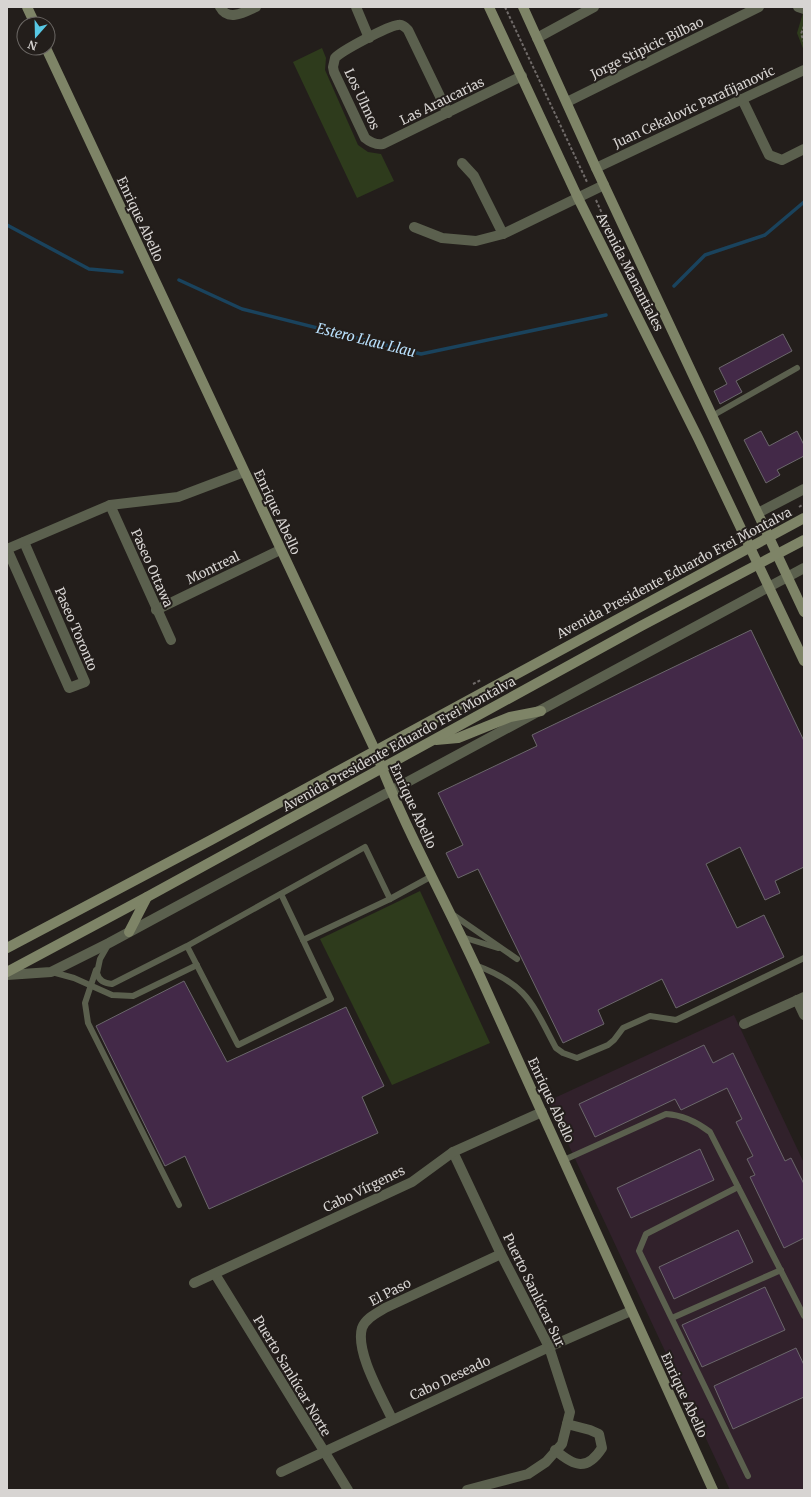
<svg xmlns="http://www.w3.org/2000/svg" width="811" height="1497" font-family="Merriweather,serif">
<rect width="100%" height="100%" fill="#231e1b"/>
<!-- industrial -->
<path fill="#31212b" d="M734 1015 804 1163V1490H730L548 1101Z"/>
<!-- green -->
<g fill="#2e3b1c">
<path d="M803 13H804V51L797 33Z"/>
<path d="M322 48 326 58 325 70 358 145 368 152 381 154 394 181 357 198 293 62Z"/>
<path d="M420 891 490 1043 392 1085 320 939Z"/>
</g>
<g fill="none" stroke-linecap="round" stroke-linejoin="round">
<!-- stream -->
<g stroke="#1a435d" stroke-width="3.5">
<path d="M7 225 89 269 122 272"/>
<path d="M179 280 242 309 421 354 606 315"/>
<path d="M674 286 705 255 765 235 804 202"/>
</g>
</g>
<!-- building -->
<g fill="#432948" stroke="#6b676b">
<path d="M783 334 792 351 736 381 742 392 720 404 714 391 727 384 719 368Z"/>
<path d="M761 431 769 446 797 431 804 445V456L777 470 780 475 766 483 744 440Z"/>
<path d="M751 630 804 741V867L775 881 780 893 765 900 740 847 706 864 737 928 764 915 784 957 676 1008 662 979 598 1010 604 1024 563 1043 478 869 458 878 446 853 463 845 438 793 537 746 532 735Z"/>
<path d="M184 981 227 1062 346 1007 384 1086 362 1097 378 1133 209 1209 185 1156 165 1166 96 1026Z"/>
<path d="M704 1045 713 1063 733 1053 785 1161 791 1158 804 1184V1238L784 1248 750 1177 755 1175 747 1159 753 1156 736 1122 742 1119 727 1088 681 1110 675 1099 595 1137 579 1104Z"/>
<path d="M700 1149 714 1180 631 1218 617 1188Z"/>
<path d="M738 1230 753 1262 674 1299 659 1267Z"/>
<path d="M765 1287 785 1330 702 1367 682 1325Z"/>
<path d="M796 1348 804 1365V1397L733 1429 714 1386Z"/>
</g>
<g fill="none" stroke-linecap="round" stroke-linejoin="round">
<!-- path -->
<g stroke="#706b69" stroke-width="2" stroke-dasharray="3 2" stroke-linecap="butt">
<path d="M505 7 587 182"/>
<path d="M804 26 801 34 804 42"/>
<path d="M596 200 625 265"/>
<path d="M799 507 804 504"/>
<path d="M777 516 791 511"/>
<path d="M666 579 677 573"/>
<path d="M473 684 481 680"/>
</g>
<!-- lane -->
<g stroke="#5b604e" stroke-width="6">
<path d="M712 416 797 368"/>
<path d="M281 894 303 940"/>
<path d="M390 899 432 876"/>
<path d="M452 914 517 959"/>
<path d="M462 937 498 948"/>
<path d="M108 945 100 959 97 973C99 981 104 983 112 984L187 946 365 847 390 899 303 940 331 999 238 1045 187 946"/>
<path d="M475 965C527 984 532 1003 556 1048L563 1053 577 1058 608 1045 614 1040 623 1028 650 1016 676 1020 804 958"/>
<path d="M96 970 85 1003 88 1023 179 1205"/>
<path d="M52 972 74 978 112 995 133 996 197 965"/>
<path d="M564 1160 666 1114C683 1115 697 1122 710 1132L804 1316"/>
<path d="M738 1187 646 1234 639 1251 748 1476"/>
<path d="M672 1318 781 1270"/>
</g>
<!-- street -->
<g stroke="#5b604e" stroke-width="10">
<path d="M220 7C228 22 245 12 256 7"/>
<path d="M356 7 369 38"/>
<path d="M798 7 804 9"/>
<path d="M537 38 594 7"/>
<path d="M742 99 769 155 782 160 804 149"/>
<path d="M567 102 759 7"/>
<path d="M448 113 408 30C405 27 402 24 398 25 388 26 341 51 335 58L333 67 334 72 365 138C371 143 376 145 383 144L522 76"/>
<path d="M462 163 474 176 503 234"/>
<path d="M596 168 804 70"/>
<path d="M414 227 442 238 476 241 503 234 604 185"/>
<path d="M110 505 171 640"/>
<path d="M758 513 804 489"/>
<path d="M7 549 69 688 85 682 24 542"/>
<path d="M7 549 110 505 178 497 244 472"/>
<path d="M156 610 280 550"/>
<path d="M7 975 51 972 109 943 804 568"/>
<path d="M797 1000 804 1015"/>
<path d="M744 1024 804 997"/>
<path d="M453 1152 501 1254 549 1347 570 1412 562 1444 546 1462 528 1474 467 1490"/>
<path d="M215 1274 348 1490"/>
<path d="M194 1283 412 1182 453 1152 542 1112"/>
<path d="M392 1419C382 1397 355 1352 362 1328 366 1318 377 1313 385 1308L501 1254"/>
<path d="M555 1450C575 1467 587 1471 602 1448L599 1434 590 1430 567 1424"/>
<path d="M281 1472 549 1347 631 1311"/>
</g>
<!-- secondary -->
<g stroke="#7e8467" stroke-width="10">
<path d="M27 7 35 24"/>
<path d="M489 7 578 198 698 438 804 661"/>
<path d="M523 7 596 168 804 612"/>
<path d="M46 48 375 750C404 828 446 901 480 976 558 1147 635 1319 713 1490"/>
<path d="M436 740 458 738 510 717 541 711"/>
<path d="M129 932 147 897"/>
<path d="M7 948 211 840 804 518"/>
<path d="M7 972 147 897 641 626 804 540"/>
</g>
</g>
<g text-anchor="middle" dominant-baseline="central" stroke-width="4" stroke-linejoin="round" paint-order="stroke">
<!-- street labels -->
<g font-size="13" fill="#d7d4d2" stroke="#231e1b">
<text transform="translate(647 48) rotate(-26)">Jorge Stipicic Bilbao</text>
<text transform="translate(362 99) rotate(65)">Los Ulmos</text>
<text transform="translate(442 101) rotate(-26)">Las Araucarias</text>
<text transform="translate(694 107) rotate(-25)">Juan Cekalovic Parafijanovic</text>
<text transform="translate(140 219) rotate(65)">Enrique Abello</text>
<text transform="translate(630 272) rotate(63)">Avenida Manantiales</text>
<text transform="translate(277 512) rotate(65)">Enrique Abello</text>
<text transform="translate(152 568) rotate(66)">Paseo Ottawa</text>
<text transform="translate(213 568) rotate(-26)">Montreal</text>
<text transform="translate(674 573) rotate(-28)">Avenida Presidente Eduardo Frei Montalva</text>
<text transform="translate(76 629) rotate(67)">Paseo Toronto</text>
<text transform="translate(399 744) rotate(-29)">Avenida Presidente Eduardo Frei Montalva</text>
<text transform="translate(413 806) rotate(65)">Enrique Abello</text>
<text transform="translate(551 1100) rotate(65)">Enrique Abello</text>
<text transform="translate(364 1189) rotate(-26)">Cabo Vírgenes</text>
<text transform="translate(534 1290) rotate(64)">Puerto Sanlúcar Sur</text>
<text transform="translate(390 1292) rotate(-27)">El Paso</text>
<text transform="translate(292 1376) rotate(59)">Puerto Sanlúcar Norte</text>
<text transform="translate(450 1378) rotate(-25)">Cabo Deseado</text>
<text transform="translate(684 1395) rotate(65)">Enrique Abello</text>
</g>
<!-- water labels -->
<g font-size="14" font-style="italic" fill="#b9e0fc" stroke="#231e1b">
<text transform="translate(366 340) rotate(14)">Estero Llau Llau</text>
</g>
</g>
<!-- border -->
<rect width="811" height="1497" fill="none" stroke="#d7d4d2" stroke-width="16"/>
<!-- north arrow -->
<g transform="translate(36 36) rotate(200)"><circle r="19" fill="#231e1b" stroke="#6b6764"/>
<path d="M0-3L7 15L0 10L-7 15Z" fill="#58c8e4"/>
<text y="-6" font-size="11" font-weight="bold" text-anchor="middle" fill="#d7d4d2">N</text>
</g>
</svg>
